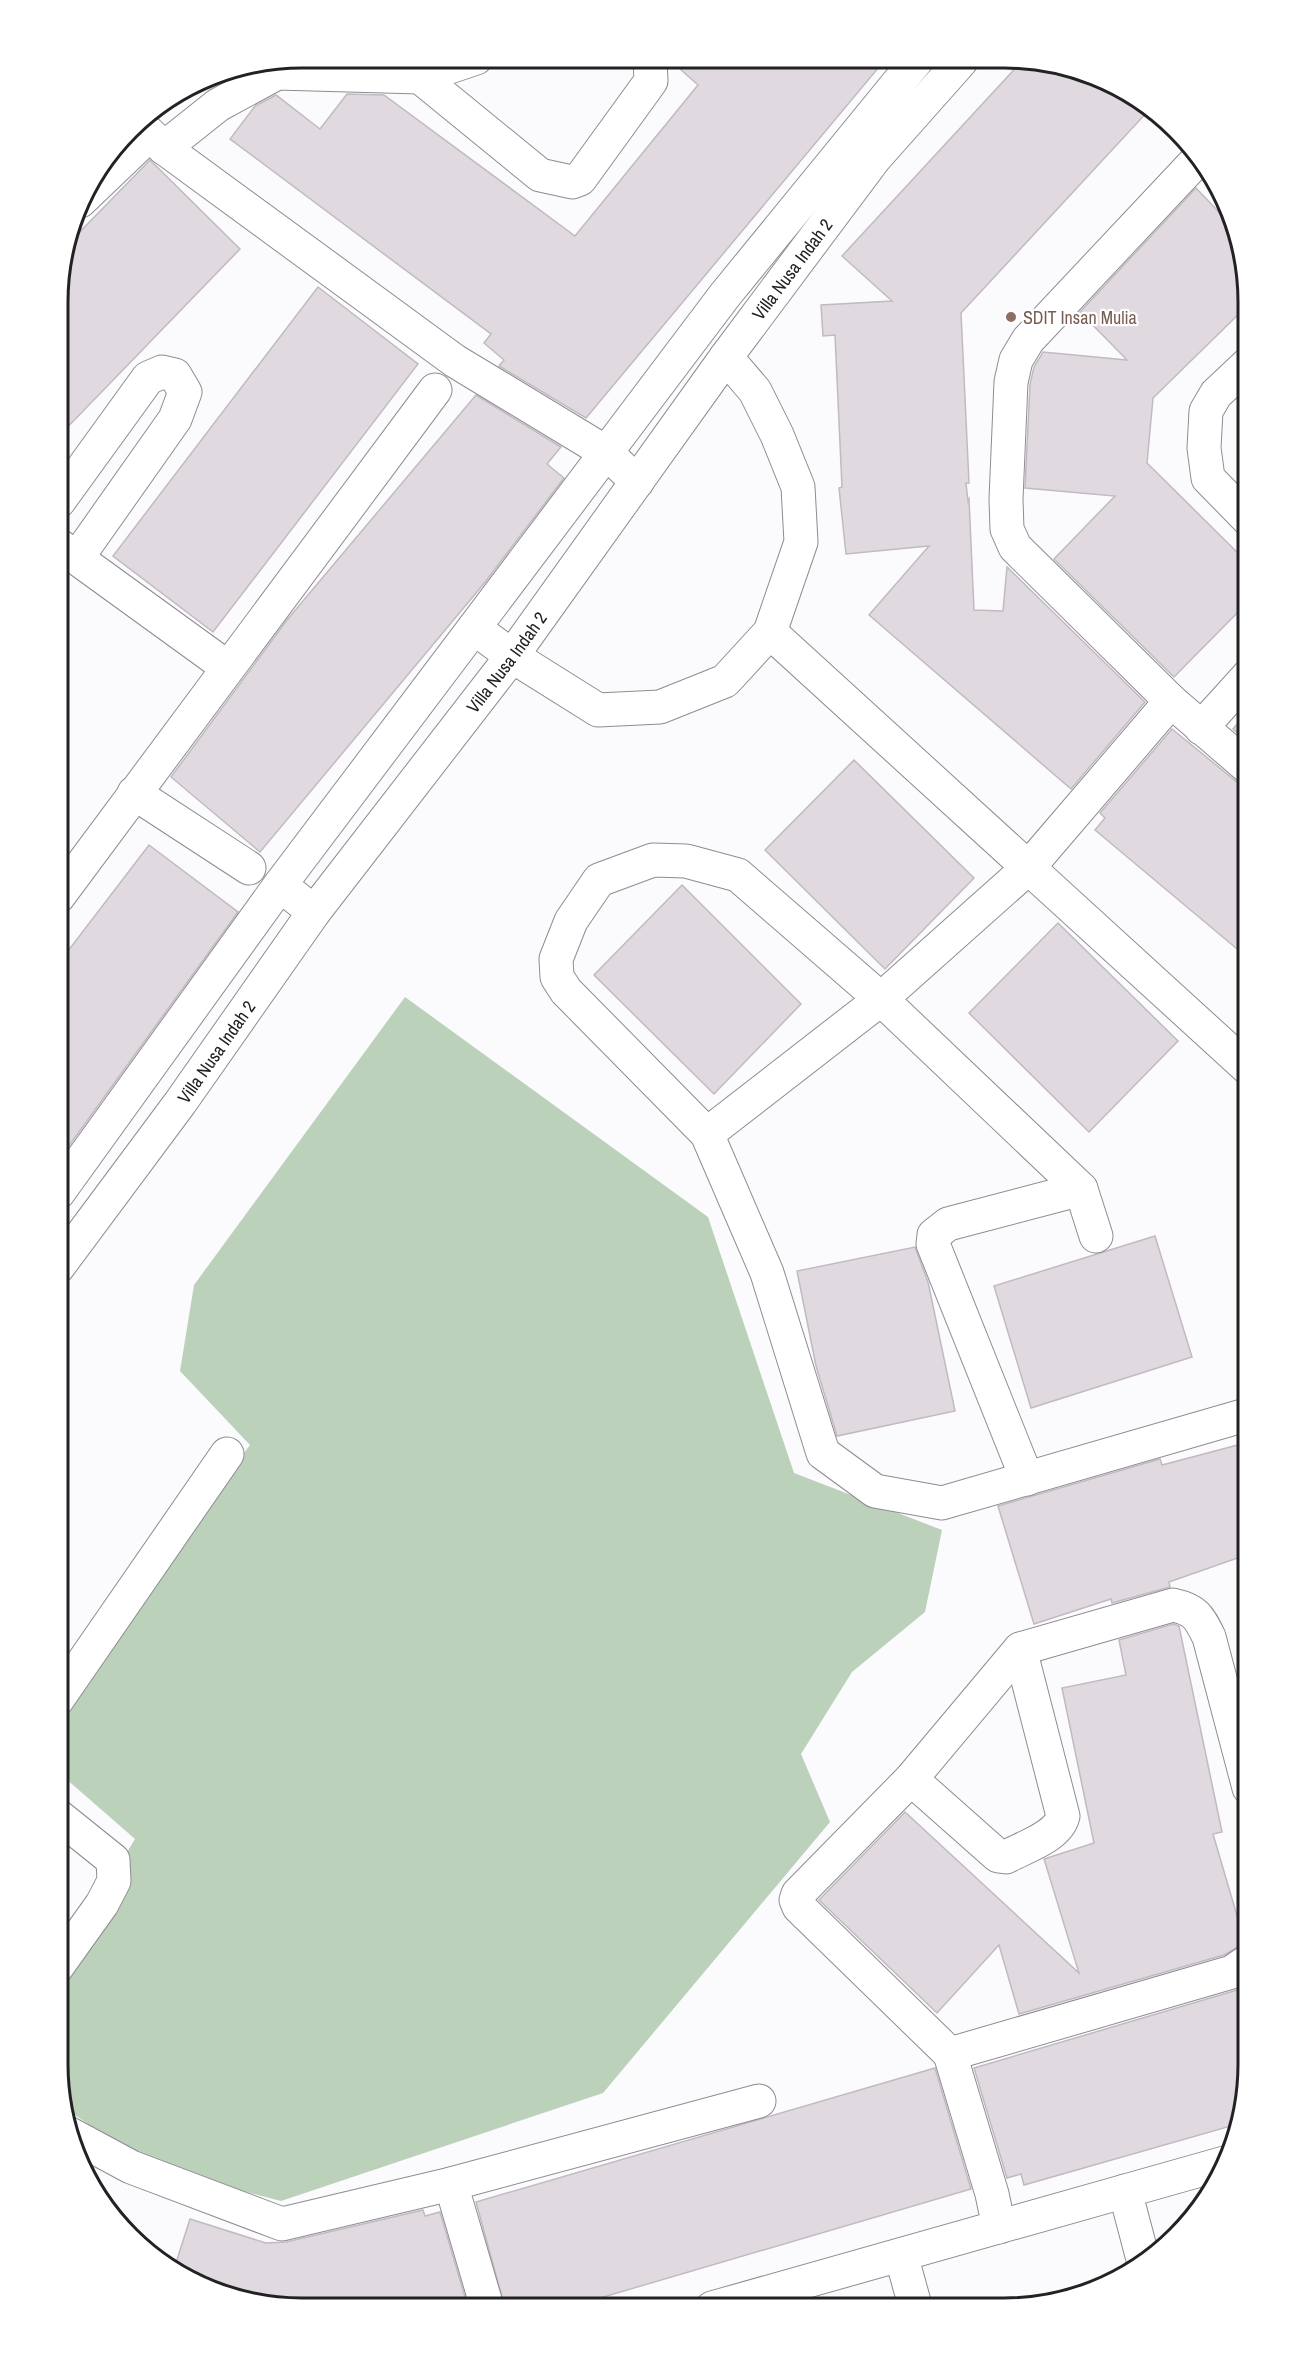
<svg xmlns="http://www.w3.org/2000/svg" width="1306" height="2366" font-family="'Archivo Narrow',sans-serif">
<rect width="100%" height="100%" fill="#fbfbfe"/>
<!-- green -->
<path fill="#bbd1ba" d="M405 997 708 1217 794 1473 942 1530 925 1612 852 1672 801 1754 830 1822 603 2093 281 2201 148 2167 64 2107 57 2064V1968L135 1839 57 1771V1700L250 1445 180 1371 194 1285Z"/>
<!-- building -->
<g fill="#e0d9df" stroke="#c1bac0" stroke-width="1.5">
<path d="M669 59 884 61 586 418 499 366 504 360 484 343 491 334 230 139 255 106 276 95 320 129 347 94 384 95 575 236 698 85Z"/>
<path d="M1022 61 1052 62 1112 82 1151 108 961 313 969 483H966L968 501 969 499 974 610 1003 611 1007 567 1145 702 1071 789 869 615 929 546 846 554 839 488 842 487 835 335 823 336 821 305 892 301 842 256Z"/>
<path d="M150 160 240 249 59 436V270L67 245Z"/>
<path d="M1196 188 1237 231 1249 304 1153 398 1147 463 1249 564V601L1174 677 1054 559 1115 496 1025 488 1030 384 1034 367 1043 352 1127 360 1080 312Z"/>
<path d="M318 287 418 364 213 632 113 556Z"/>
<path d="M476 395 561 447 547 464 564 478 486 581 260 852 171 777 287 620Z"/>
<path d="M1249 710V743L1233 729Z"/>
<path d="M1172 729 1237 782 1249 786V959L1095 830 1105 818 1100 813Z"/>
<path d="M854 760 974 878 885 969 765 850Z"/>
<path d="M149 845 238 912 58 1161V964Z"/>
<path d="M682 885 801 1004 714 1094 594 975Z"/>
<path d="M1058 923 1178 1041 1089 1132 969 1013Z"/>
<path d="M1155 1236 1192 1357 1031 1408 994 1286Z"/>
<path d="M915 1247 928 1282 955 1411 837 1436 816 1366 797 1271Z"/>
<path d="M1249 1442V1554L1169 1582 1170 1587 1112 1603 1111 1599 1034 1624 998 1506 1160 1459 1162 1465Z"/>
<path d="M1173 1624 1179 1626 1222 1832 1213 1834 1245 1943 1224 1955 1019 2014 999 1945 937 2013 819 1900 905 1812 1079 1973 1044 1859 1094 1843 1062 1688 1126 1675 1119 1640Z"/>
<path d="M1248 1983V2081L1238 2124 1024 2185 1021 2174 1007 2178 974 2068 1237 1990Z"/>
<path d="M935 2068 971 2189 566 2308H505L476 2202Z"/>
<path d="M423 2210 425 2216 440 2212 468 2307H269L202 2287 174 2269 190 2219 266 2243 286 2242Z"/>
</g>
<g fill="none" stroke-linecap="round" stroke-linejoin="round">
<defs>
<g id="street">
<path d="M420 77 540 175 572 182 580 179 651 81 650 59"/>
<path d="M137 122 164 148 455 361 607 453 637 482"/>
<path d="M164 148 218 105 277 73 420 77 476 58"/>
<path d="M1200 157 1028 340 1016 360 1011 382 1006 499 1007 529 1015 547 1171 701 1249 768"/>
<path d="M80 201 149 135"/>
<path d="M59 501 148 378 162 372 175 375 185 392 175 419 77 558"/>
<path d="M1249 520 1208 478 1204 448 1206 411 1216 394 1249 363"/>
<path d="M60 546 227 667"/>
<path d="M474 628 512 656 598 710 660 707 725 681 770 632 801 542 798 487 777 435 755 391 726 357"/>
<path d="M770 632 1249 1069"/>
<path d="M1201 728 1249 675"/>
<path d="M134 793 249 868"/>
<path d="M280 885 314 912"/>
<path d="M58 897 435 390"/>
<path d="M707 1134 881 999 1028 868 1171 701"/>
<path d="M1096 1236 1081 1189 881 999 738 875 686 861 653 860 599 880 571 921 556 959 557 977 566 991 707 1134 767 1273 823 1453 875 1491 942 1503 1249 1414"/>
<path d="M1027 1479 933 1244 934 1235 948 1224 1081 1189"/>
<path d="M57 1700 227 1454"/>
<path d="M911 1779 998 1856 1006 1857C1024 1847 1058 1837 1063 1816L1020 1649"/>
<path d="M1248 1961 1232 1972 950 2054 799 1907 796 1900 798 1894 911 1779 1020 1649 1173 1605C1196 1610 1199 1617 1209 1637L1249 1788"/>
<path d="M57 1967 102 1904 114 1881 113 1860 57 1815"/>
<path d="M950 2054 992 2194 999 2227"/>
<path d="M68 2133 131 2167 282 2224 451 2184"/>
<path d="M1125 2191 1144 2263"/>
<path d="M901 2255 916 2309"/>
<path d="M487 2307 451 2184 759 2101"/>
</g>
<g id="secondary">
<path d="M58 1193 280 885 725 295 916 61"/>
<path id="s1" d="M58 1267 180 1103 314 912 512 656 726 357 874 159 961 61"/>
<path d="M712 2308 1228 2162"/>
</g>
</defs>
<!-- street casing -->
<use href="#street" stroke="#8d8c93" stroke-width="35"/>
<!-- secondary casing -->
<use href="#secondary" stroke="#8d8c93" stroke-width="35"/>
<!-- street -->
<use href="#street" stroke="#fff" stroke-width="33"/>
<!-- secondary -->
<use href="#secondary" stroke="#fff" stroke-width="33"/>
</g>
<!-- markers -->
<circle fill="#8d6e63" stroke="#fff" stroke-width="2" cx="1011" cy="317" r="6"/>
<g text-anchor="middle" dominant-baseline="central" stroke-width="4.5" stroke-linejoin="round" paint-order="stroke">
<!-- street labels -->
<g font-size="18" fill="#222224" stroke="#fff">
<text stroke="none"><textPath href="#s1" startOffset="1239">Villa Nusa Indah 2</textPath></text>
<text stroke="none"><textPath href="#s1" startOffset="753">Villa Nusa Indah 2</textPath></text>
<text stroke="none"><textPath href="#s1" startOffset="267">Villa Nusa Indah 2</textPath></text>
</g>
<!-- education labels -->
<g font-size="18" fill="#785e54" stroke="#fff" text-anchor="start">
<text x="1023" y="317">SDIT Insan Mulia</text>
</g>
</g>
<!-- crop -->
<path d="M0 0H1306V2366H0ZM302 68H1004A234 234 0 0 1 1238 302V2064A234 234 0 0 1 1004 2298H302A234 234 0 0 1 68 2064V302A234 234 0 0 1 302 68Z" fill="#fff" fill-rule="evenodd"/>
<path fill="none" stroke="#222224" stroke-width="3" d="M302 68H1004A234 234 0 0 1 1238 302V2064A234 234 0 0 1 1004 2298H302A234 234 0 0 1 68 2064V302A234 234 0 0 1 302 68Z"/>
</svg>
